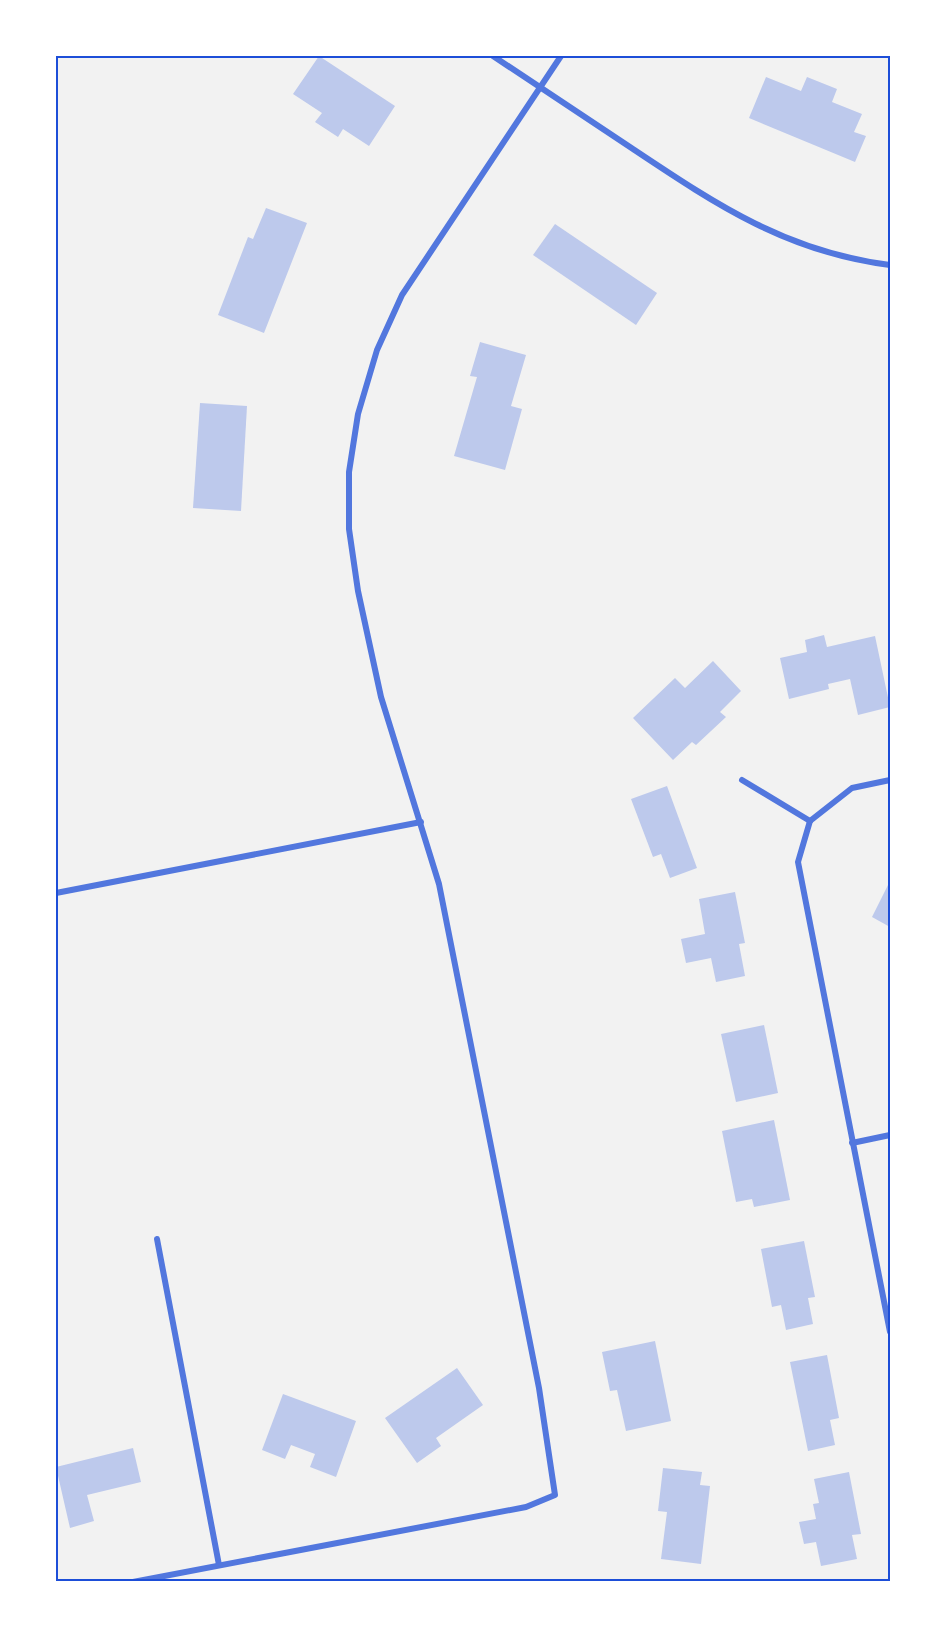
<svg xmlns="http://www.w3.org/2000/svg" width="946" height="1637" font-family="Quicksand,sans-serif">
<rect width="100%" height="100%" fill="#f2f2f2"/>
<!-- building -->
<g fill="#bdc9ec">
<path d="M319 56 395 106 369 146 343 129 338 137 315 122 322 113 293 94Z"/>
<path d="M766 77 801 91 807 77 837 89 832 102 862 114 854 132 866 136 855 162 749 118Z"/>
<path d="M266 208 307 223 264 333 218 315 248 237 253 239Z"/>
<path d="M555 224 657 293 636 325 533 255Z"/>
<path d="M480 342 526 355 511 406 522 409 505 470 454 456 477 377 470 376Z"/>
<path d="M200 403 247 406 241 511 193 508Z"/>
<path d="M824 635 827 647 875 636 890 707 858 715 850 679 828 684 829 689 789 699 780 658 807 652 805 640Z"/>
<path d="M713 661 741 691 720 712 726 717 696 745 692 742 673 760 633 718 675 678 685 688Z"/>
<path d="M667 786 697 868 670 878 661 854 653 857 631 799Z"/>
<path d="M890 881V927L872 917Z"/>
<path d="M735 892 745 943 739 944 745 976 716 982 711 958 686 963 681 939 705 934 699 899Z"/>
<path d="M764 1025 778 1093 736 1102 721 1034Z"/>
<path d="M774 1120 790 1200 754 1207 752 1199 736 1202 722 1131Z"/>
<path d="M804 1241 815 1297 808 1298 813 1324 786 1330 781 1305 772 1307 761 1249Z"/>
<path d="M655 1341 671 1421 626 1431 617 1390 610 1391 602 1352Z"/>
<path d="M827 1355 839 1418 830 1420 835 1445 808 1451 790 1362Z"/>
<path d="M457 1368 483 1405 436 1438 441 1446 417 1463 385 1418Z"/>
<path d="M283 1394 356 1421 336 1477 310 1467 315 1454 291 1445 285 1459 262 1450Z"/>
<path d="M133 1448 141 1482 87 1495 94 1521 70 1528 56 1467Z"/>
<path d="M663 1468 702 1472 700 1485 710 1486 701 1564 661 1559 667 1512 658 1511Z"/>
<path d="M849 1472 861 1534 852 1535 857 1559 821 1566 816 1542 804 1544 799 1522 816 1519 813 1504 819 1503 814 1479Z"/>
</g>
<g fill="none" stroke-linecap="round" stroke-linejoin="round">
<!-- minor -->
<g stroke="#5277de" stroke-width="6">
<path d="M493 56C539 87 586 118 633 149 717 205 787 252 890 265"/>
<path d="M742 780 810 821"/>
<path d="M810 821 798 862 890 1332"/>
<path d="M810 821 852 788 890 780"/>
<path d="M56 893 421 822"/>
<path d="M852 1143 890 1135"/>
<path d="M157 1239 219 1565"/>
<path d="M133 1582 526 1507 555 1495 539 1388 439 884 381 697 358 591 349 529V472L358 414 377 350 402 295 561 56"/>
</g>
</g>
<!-- border -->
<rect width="946" height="1637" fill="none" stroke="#ffffff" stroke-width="114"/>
<rect x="57" y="57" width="832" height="1523" fill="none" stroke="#1d4ed8" stroke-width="2"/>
</svg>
